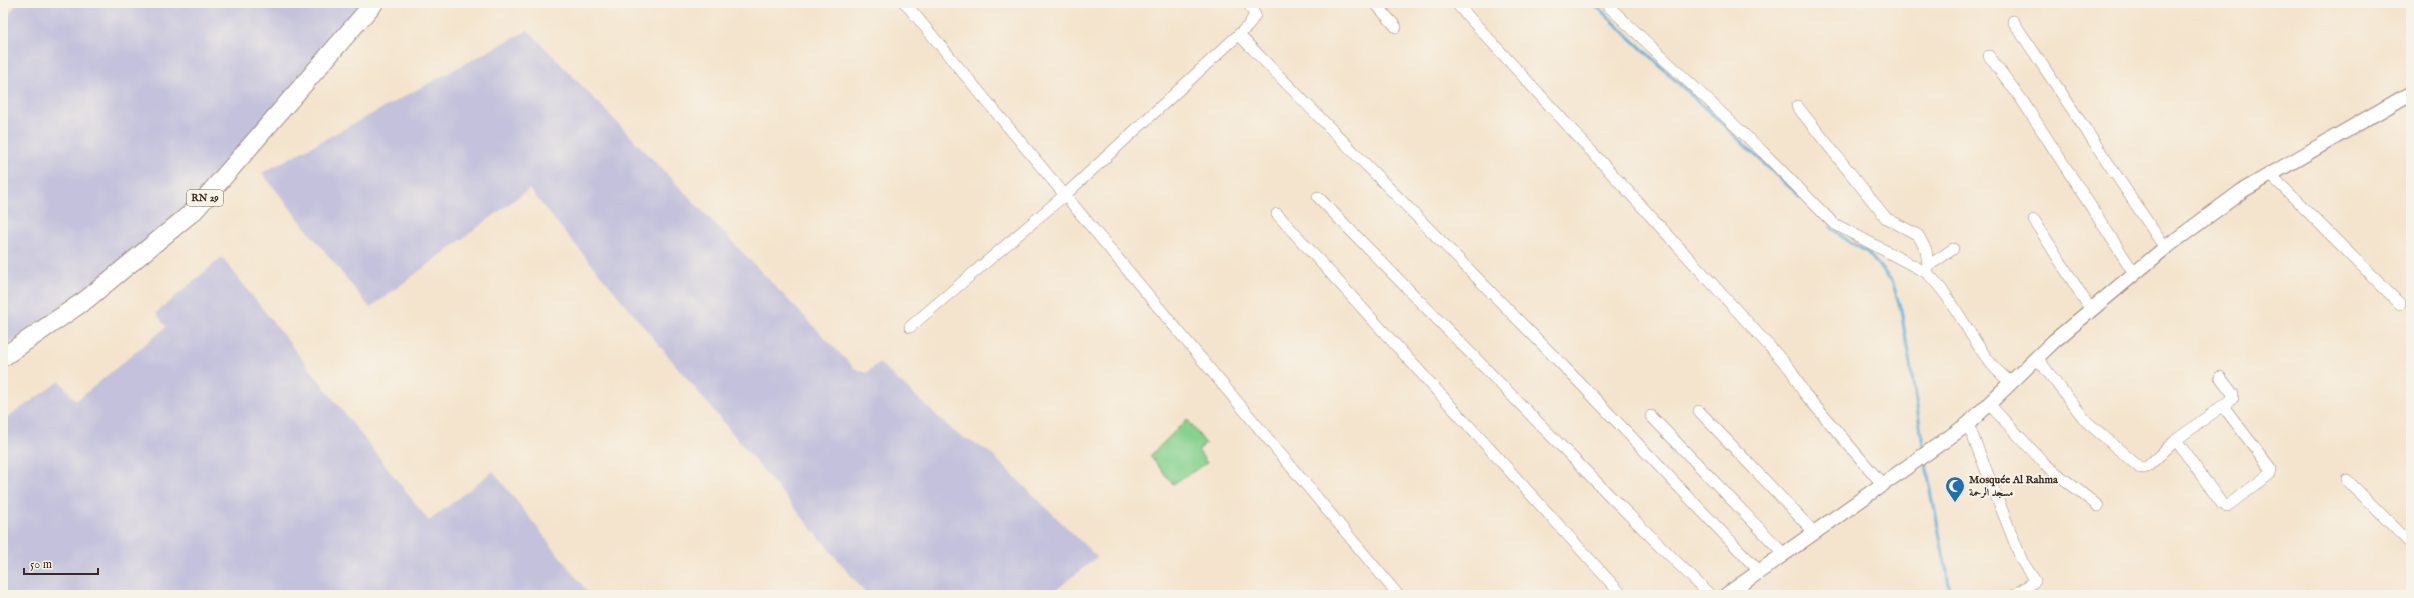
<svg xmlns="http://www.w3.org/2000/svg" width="2414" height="598" font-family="'IM FELL English',Amiri,serif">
<rect width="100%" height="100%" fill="#f7f3e8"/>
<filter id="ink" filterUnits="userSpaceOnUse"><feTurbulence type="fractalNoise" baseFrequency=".025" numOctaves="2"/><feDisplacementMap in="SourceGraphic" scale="8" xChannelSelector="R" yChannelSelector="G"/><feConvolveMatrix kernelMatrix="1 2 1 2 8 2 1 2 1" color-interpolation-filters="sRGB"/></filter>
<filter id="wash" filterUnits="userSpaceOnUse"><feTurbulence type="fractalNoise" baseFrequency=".012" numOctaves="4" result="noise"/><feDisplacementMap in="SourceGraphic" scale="16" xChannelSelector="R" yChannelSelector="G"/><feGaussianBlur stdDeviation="0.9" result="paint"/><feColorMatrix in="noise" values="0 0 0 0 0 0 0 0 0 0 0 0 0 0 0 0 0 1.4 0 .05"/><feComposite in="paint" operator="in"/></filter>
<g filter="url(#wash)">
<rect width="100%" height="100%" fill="#f4e4cd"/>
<!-- industrial -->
<g fill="#c3c1db">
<path d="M18 3H375L195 210 119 271 3 348V21Z"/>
<path d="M528 30 854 368 866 373 879 363 957 434 988 451 1097 557 1056 590 1060 595H867L529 189 370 308 262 173Z"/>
<path d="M222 257 429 521 493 471 590 595H3V420L60 381 76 401 166 327 156 313Z"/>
</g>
<!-- green -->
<path fill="#86d18e" stroke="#607e56" d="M1187 419 1206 444 1198 450 1207 463 1173 484 1150 456Z"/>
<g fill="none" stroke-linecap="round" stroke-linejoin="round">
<!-- stream -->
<g stroke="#60aeda" stroke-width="3">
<path d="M1593 3 1800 197"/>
<path d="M1831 227 1841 236 1867 252 1892 281 1901 310 1924 450"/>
<path d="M1925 459 1951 595"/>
</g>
</g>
</g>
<g filter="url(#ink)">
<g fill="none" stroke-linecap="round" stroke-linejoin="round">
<defs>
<g id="minor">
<path d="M905 3 1398 595"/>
<path d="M1375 3 1396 27"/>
<path d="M1456 3 1760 336 1791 370 1804 393 1883 485"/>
<path d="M1605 3 1763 152 1833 223 1927 273C1955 300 1969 337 1993 366 1998 372 2005 377 2011 383"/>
<path d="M2013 21 2165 248"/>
<path d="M1239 35 1580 383 1759 571"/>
<path d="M1989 56 2022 100 2134 273"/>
<path d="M1797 106 1886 218 1918 235 1926 250 1928 266 1927 273"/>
<path d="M2271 175 2400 304"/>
<path d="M1318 197 1611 497 1710 595"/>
<path d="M1277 214 1622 595"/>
<path d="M2034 220 2091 310"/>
<path d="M1928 266 1953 249"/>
<path d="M910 327 1066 194 1248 26 1255 15 1248 3"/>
<path d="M2037 358 2086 421 2140 468 2147 467 2176 440 2233 398V394L2220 377"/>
<path d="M1989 404 2045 464 2098 506"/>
<path d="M1699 411 1814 532"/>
<path d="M1651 416 1784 554"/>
<path d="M1968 424 2022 561 2035 581 2015 595"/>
<path d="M2176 440 2222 504 2227 506 2270 474 2271 469 2223 406"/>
<path d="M2347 480 2411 544"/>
</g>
<path id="tertiary" d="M1726 595 1968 424 2054 341 2165 248 2242 191 2411 93"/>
<path id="primary" d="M3 357 87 299 195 210 374 3"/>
</defs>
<!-- minor casing -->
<use href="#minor" stroke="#988776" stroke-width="12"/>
<!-- tertiary casing -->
<use href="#tertiary" stroke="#988776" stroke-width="16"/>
<!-- primary casing -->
<use href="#primary" stroke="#988776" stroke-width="20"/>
<!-- minor -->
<use href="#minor" stroke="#fff" stroke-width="11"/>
<!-- tertiary -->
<use href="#tertiary" stroke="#fff" stroke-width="14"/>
<!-- primary -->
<use href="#primary" stroke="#fff" stroke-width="18"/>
</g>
</g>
<!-- icons -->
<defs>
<symbol id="mosque-pin" viewBox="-11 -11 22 30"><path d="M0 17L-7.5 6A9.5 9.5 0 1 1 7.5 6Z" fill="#1f6fb2" stroke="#f7f3e8"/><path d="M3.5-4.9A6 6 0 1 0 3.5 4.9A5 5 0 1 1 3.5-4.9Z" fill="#fff"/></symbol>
</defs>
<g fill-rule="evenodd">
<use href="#mosque-pin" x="1944" y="475" width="22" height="30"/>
</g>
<g text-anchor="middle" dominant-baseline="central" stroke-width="4" stroke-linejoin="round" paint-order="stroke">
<!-- shield labels -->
<rect fill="#f7f3e8" stroke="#73665b" stroke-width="1" x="187" y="190" width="36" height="16" rx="3"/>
<g font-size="10" font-weight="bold" fill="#3b2a1e">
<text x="205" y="198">RN 29</text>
</g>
<!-- poi labels -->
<g font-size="11" font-weight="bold" fill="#3b2a1e" stroke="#f7f3e8" text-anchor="start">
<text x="1969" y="480">Mosquée Al Rahma<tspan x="1969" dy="13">مسجد الرحمة</tspan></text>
</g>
</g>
<!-- margin -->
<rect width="2414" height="598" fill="none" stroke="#f7f3e8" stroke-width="16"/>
<!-- scale -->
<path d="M24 568v6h74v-6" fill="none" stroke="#3b2a1e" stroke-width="2"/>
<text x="30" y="568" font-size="12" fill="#3b2a1e" stroke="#f7f3e8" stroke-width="3" paint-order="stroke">50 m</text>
</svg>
